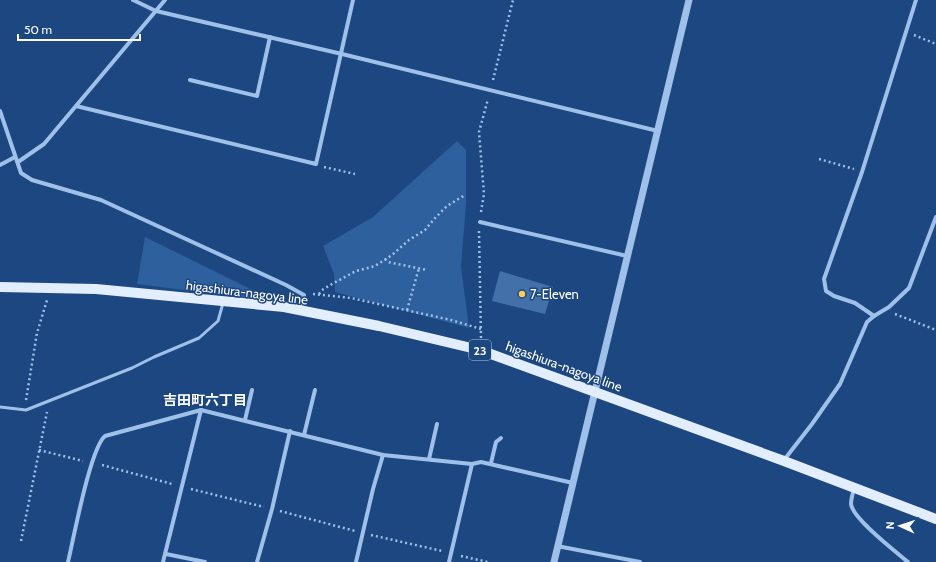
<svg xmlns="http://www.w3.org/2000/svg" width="936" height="562" font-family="Cabin,'Noto Sans JP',sans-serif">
<rect width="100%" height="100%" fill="#1c4780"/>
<!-- green -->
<g fill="#2e609e">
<path d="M457 141 466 150V204L461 267 469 328 335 292 334 274 323 246 373 217Z"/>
<path d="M145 237 277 302 137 284Z"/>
</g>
<!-- building -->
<path fill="#4470aa" d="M500 271 553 287 545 314 492 301Z"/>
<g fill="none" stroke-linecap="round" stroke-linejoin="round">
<!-- path -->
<g stroke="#9fc0e9" stroke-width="2.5" stroke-dasharray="2 3" stroke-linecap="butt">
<path d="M914 35 936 44"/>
<path d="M493 80 513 0"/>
<path d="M819 159 854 169"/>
<path d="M324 167 355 174"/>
<path d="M481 212 484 194 479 132 488 99"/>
<path d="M479 231 481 338"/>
<path d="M385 259 388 262 427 270"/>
<path d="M313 294 351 298 451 320 481 329"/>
<path d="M319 294 322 290 332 284 356 271 375 266 392 255 409 240 425 230 435 218 447 206 465 195"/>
<path d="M407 310 419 268"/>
<path d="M895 314 936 330"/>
<path d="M26 400 37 333 47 300"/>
<path d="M39 450 83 461"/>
<path d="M102 465 172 484"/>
<path d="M191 489 264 507"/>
<path d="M280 511 355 531"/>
<path d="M371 535 442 551"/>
<path d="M21 541 47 412"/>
<path d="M461 556 488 562"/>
</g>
<!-- service -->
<path stroke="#9fc0e9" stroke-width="3" d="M0 407 26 410 132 368 154 357 199 338 218 321 223 303"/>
<!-- minor -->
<g stroke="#9fc0e9" stroke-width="4">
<path d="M133 0 156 11 342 54 658 131"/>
<path d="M190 80 257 96 270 37"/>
<path d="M76 106 316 164 353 0"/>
<path d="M0 111 21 173 32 180 101 200 286 285 304 295 301 310"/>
<path d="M18 162 44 144 165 0"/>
<path d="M0 165 15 157"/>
<path d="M480 222 627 256"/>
<path d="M874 316 855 303 834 296 826 291 824 279 862 172 916 0"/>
<path d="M245 420 252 390"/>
<path d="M304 435 315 390"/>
<path d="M429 459 437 424"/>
<path d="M784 460 812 424 840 384 867 322 874 316 889 307 909 288 936 217"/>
<path d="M491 463 496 442 501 438"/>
<path d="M854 488C853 493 851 499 851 504 852 518 896 552 908 562"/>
<path d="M557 546 640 562"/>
<path d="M166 554 205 562"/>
<path d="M68 562C74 537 90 449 105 436L201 410 383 455 472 464 481 462 573 483"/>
<path d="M163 562 201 410"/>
<path d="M257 562 272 509 290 431"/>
<path d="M356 562 373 489 383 455"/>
<path d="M449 562 472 464"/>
</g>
<!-- tertiary -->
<path stroke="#9fc0e9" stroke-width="7" d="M554 562 689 0"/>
<!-- primary -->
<path stroke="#e2edfe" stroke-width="10" d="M0 287 96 289 284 307 379 326 480 350 784 461 936 519"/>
</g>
<!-- markers -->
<circle fill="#facd5c" stroke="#1c4780" stroke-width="1.5" cx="522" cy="294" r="4"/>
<g text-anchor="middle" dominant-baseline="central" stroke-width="3" stroke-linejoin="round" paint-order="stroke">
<!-- shield labels -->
<rect fill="#1c4780" stroke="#bbc8d9" stroke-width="1" x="469" y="340" width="22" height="20" rx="3"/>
<g font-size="12" font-weight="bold" fill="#fff">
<text x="480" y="350">23</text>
</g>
<!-- street labels -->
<g font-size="13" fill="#fff" stroke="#1c4780">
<text transform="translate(247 292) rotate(7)">higashiura-nagoya line</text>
<text transform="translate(564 366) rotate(20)">higashiura-nagoya line</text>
</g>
<!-- poi labels -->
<g font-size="13" fill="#fff" stroke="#1c4780" text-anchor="start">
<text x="530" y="294">7-Eleven</text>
</g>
<!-- neighbourhood labels -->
<g font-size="14" font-weight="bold" fill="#fff" stroke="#1c4780">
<text x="205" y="400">吉田町六丁目</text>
</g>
</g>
<!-- north arrow -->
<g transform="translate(900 526) rotate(273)" stroke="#1c4780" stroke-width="3" paint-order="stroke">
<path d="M0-3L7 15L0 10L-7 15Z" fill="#ffffff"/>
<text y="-6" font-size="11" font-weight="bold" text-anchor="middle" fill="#ffffff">N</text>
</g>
<!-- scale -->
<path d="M18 34v6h122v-6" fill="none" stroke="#ffffff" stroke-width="2"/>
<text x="24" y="34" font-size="12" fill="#ffffff" stroke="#1c4780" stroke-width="3" paint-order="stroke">50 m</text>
</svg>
